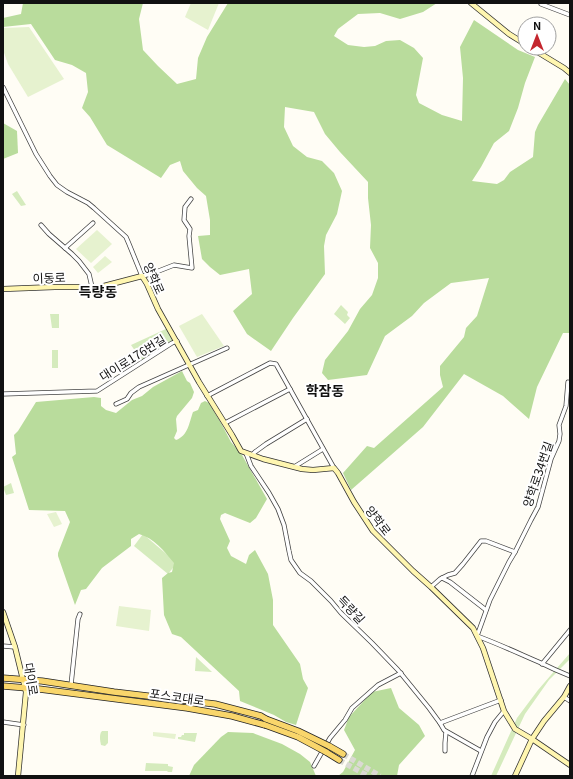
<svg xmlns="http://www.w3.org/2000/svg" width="573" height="779" font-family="Georgia,'Noto Sans KR',serif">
<rect width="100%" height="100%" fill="#fffdf5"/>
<!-- green -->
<g fill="#d5ebbd">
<path d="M17 191 26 205 21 206 12 194Z"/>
<path d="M341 305 348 312 347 315 350 318 345 324 334 314Z"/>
<path d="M50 314H59V328H52Z"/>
<path d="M168 328 177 341 142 361 131 345Z"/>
<rect x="52" y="350" width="6" height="18"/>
<path d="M11 483 14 493 6 495 3 487Z"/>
<path d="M143 534 177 563 168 574 134 546Z"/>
<path d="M570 653V659L549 680 525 714 496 776H491L517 718 538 690Z"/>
<path d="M196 657 212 672 195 671Z"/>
<path d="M102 731H108V743L105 746 101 745C100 740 99 734 102 731Z"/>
<path d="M184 733H197L195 742 178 739V737H181L182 735H184Z"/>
<path d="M146 763 168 764V766L173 767 172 772H168L167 771H145Z"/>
</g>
<!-- forest -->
<g fill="#b9dc9c">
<path d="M23 3H143L139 19 143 50 158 66 177 84 196 79 198 58 207 37 228 3H437L423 12 400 19 380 13 358 14 338 29 334 36 348 45 364 47 375 46 386 41 400 40 414 48 423 58 416 95 419 103 442 115 462 121 463 78 460 47 474 20 518 50 535 57 525 83 518 108 509 131 494 143 481 167 472 181 497 184 504 180 510 172 533 157 535 132 538 125 565 79 570 85V333H563L537 387 529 419 503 396 464 374 423 427 351 490 343 473 367 446 374 448 443 387 440 375V366L464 337 466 328 477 316 489 278 451 283 424 303 412 316 385 336 367 375 328 380 322 373 325 360 348 331 360 309 372 295 378 278V263L370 248 371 225 368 198V182L340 152 325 134 314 112 285 107 284 127 293 146 307 157 322 161 334 173 342 191 337 214 326 235 324 246 325 274 293 318 271 351 247 334 233 311 252 294 249 269 220 275 210 267 202 259 198 236 210 235V220L206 196 197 188 183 171 180 161 170 165 161 178 107 145 90 117 82 108 88 92 86 73 72 65 55 60 31 24 3 27V18L21 14Z"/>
<path d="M3 123 17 131 18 153 3 159Z"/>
<path d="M182 371 187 381 190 383 194 392 192 398 177 416 176 419 177 431 174 438 176 440C188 436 189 423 193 412L198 410 201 403 205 401 209 403 221 423 231 442 242 455 267 499 256 518 250 523 225 513 221 515 220 519 230 541 227 548 231 556 246 564 249 555 255 550 268 574 273 600V625L300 664 303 679 308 688 296 725 286 722 274 715 240 701 239 691 181 637 172 634 164 615 162 578 168 573 172 572 174 563C164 551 154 538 139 534L131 539V546L102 568 86 589 81 590 75 605 58 556V553L70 522 65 511 29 510 12 457 16 454 14 435 18 431 36 402 94 397 101 398V406L106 410 116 413 132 400 142 396 153 387Z"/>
<path d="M391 688 399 708 419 725 425 736 399 765 397 776H338L343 772 355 750 344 730 349 717 372 692Z"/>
<path d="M228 732 253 733 282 744 300 754 310 762 316 776H189L194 765 221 737Z"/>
</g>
<!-- pitch -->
<g fill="#e6f2cf">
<path d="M191 3H219L208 30 185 17Z"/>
<path d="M29 27 64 79 28 97 8 64 3 50V28Z"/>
<path d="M97 230 112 244 91 263 76 249Z"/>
<path d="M105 256 112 262 98 273 93 267Z"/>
<path d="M202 314 224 346 197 357 179 326Z"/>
<path d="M56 512 62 524 54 527 47 514Z"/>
<path d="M119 606 151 610 149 631 116 626Z"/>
<path d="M153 732 176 734 175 739 153 736Z"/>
</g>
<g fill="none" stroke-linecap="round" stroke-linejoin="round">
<!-- primary-tunnel -->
<g stroke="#dbdad3" stroke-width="5.5" stroke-dasharray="5.5 3" stroke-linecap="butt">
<path d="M343 754 380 776"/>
<path d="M339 760 368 776"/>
</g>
<defs>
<g id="street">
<path d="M541 4 570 15"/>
<path d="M3 87 36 154 50 176 57 185 67 192 88 203 94 208 126 237 129 244 142 276 151 274 174 265 192 268 189 236 190 229 184 220 185 207 191 199"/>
<path d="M41 225 49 234 72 254 79 261 89 274 92 287"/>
<path d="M65 248 93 223"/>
<path d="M568 382 566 406 559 425 560 434 559 441 551 459 538 507 531 520 515 552 509 562 490 600 477 636C499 644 520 654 541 663 551 668 560 672 570 676"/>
<path d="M3 394 97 391 172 343 177 341"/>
<path d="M207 396 270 363 276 364 334 468"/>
<path d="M116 404 127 399 131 393 139 387 227 348"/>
<path d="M225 423 290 389"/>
<path d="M246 453 251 466 269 493 278 509 284 525 289 551 291 560 300 573 311 581 331 601 341 613 372 643 398 670 429 708 440 723 444 730 481 751"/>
<path d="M252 455 255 452 266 444 307 419"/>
<path d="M294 467 323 449"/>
<path d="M442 578 450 582 486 610"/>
<path d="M431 587 440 579 448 575 455 573 463 564 481 541H486L515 552"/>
<path d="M3 646 15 647"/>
<path d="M542 664 570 630"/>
<path d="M71 685 78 619 80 614"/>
<path d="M564 697 570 701"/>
<path d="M3 722 24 725"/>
<path d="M440 723 501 700"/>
<path d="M445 751V743L446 732"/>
<path d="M314 766 330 738 345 720 352 708 378 685 401 673"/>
<path d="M472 776 487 737 495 722 504 711"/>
</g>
<g id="secondary">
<path d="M471 3 509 34 525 44"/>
<path d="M531 48 564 68 570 73"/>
<path d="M3 289 55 287H100L142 276 147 284 158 309 199 382 232 435 241 451 263 459 302 469 313 470 334 468 338 473 354 502 373 531 413 571 431 587 473 628 483 648 504 711 515 729 532 739 570 765"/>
<path d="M3 612 15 647 26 692 18 776"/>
<path d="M515 776 532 739 544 721 564 697 570 686"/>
</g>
<g id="primary">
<path d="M3 678 42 681 114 692 215 704 261 716 266 719"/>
<path d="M3 686 39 689 117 699 187 708 232 716 265 725"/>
<path d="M329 746 343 754"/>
<path d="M326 752 339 760"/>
</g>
</defs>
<!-- street casing -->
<use href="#street" stroke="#444" stroke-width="5"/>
<!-- secondary casing -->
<use href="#secondary" stroke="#333" stroke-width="6"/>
<!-- primary casing -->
<use href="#primary" stroke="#222" stroke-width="7"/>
<!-- street -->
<use href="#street" stroke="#fff" stroke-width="3.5"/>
<!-- secondary -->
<use href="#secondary" stroke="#fff6b0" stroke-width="4.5"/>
<!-- primary -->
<use href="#primary" stroke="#f9d66b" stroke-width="5.5"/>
<defs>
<g id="primary-bridge">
<path d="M266 719 298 731 329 746"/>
<path d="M265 725 298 737 326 752"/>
</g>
</defs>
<!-- primary-bridge casing -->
<use href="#primary-bridge" stroke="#222" stroke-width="7" stroke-linecap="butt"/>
<!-- primary-bridge -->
<use href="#primary-bridge" stroke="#f9d66b" stroke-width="5.5"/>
</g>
<g text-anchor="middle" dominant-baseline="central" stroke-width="4" stroke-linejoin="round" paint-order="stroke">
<!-- street labels -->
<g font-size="12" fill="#111" stroke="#fff">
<text transform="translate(49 277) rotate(-2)">이동로</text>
<text transform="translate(155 278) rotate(66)">양학로</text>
<text transform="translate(132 357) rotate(-32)">대이로176번길</text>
<text transform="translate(537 474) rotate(-71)">양학로34번길</text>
<text transform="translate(379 520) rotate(52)">양학로</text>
<text transform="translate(352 609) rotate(47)">득량길</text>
<text transform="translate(32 679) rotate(81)">대이로</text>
<text transform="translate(177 696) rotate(8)">포스코대로</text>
</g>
<!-- quarter labels -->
<g font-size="14" font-weight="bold" fill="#111" stroke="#fff">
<text x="98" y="291">득량동</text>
<text x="325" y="390">학잠동</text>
</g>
</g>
<!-- border -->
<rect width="573" height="779" fill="none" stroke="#111111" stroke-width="8"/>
<!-- north arrow -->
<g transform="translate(537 36)"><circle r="19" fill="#ffffff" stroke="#a0a0a0"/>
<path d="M0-3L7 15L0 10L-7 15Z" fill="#c4262e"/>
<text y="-6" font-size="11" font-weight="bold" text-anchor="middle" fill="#111111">N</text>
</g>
</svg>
